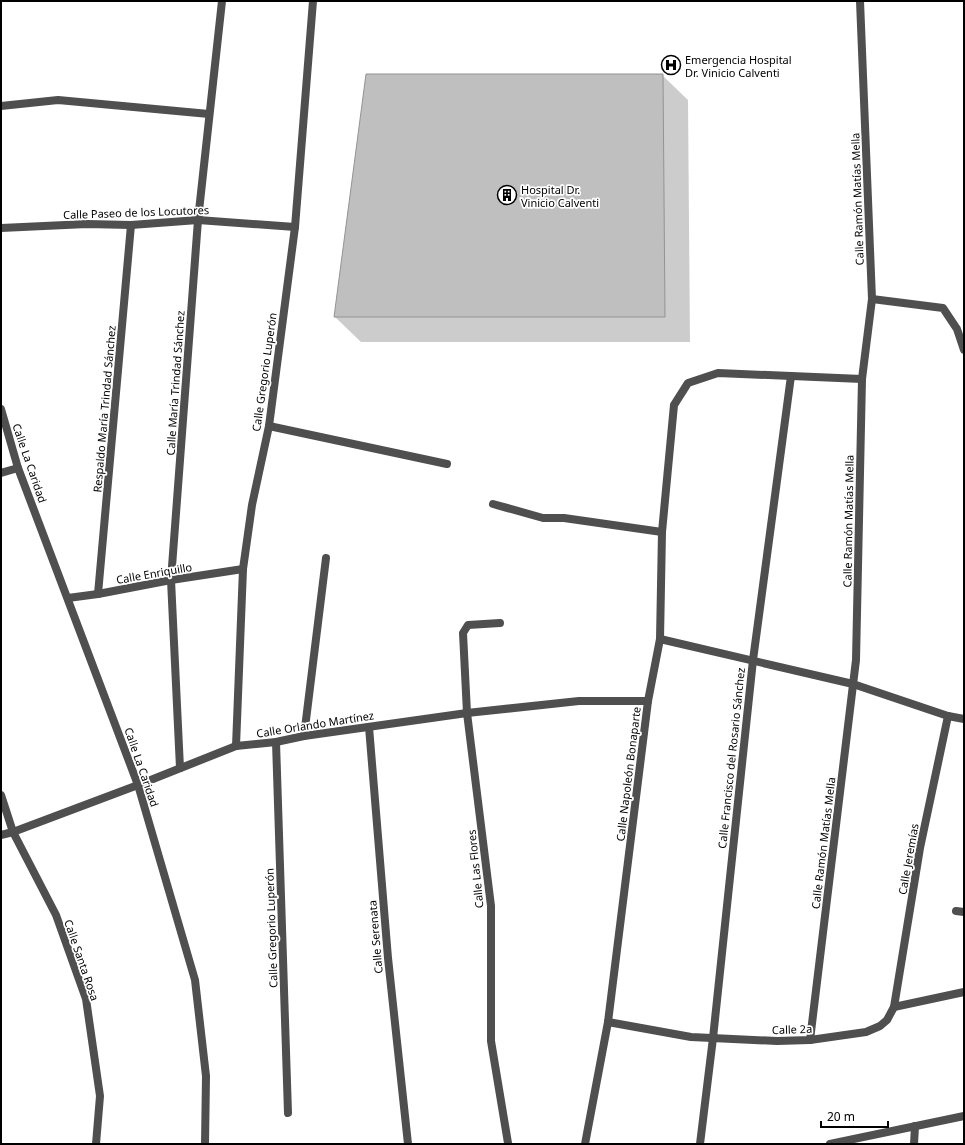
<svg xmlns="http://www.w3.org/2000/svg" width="965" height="1145" font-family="'Noto Sans',sans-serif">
<rect width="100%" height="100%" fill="#fff"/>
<!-- shadow -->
<path fill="#0003" d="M367 75H662L688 100 690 342H361L335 317Z"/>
<!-- building -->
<path fill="#bfbfbf" stroke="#939393" d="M366 74H663L665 317H334Z"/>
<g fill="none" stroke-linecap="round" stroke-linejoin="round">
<!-- minor -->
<g stroke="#4f4f4f" stroke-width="8">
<path d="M1 106 58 100 209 114"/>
<path d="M1 228 87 224 131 225 198 220 295 227"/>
<path d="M872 299 943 308 957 329 964 350"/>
<path d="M1 409 18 468 138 785 195 980 206 1076 205 1144"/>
<path d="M269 426 447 464"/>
<path d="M1 473 18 468"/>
<path d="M493 504 543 518H564L662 532"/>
<path d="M98 594 131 225"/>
<path d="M68 598 98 594 171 580 243 569"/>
<path d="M500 623 468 625 463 633 467 713 491 906V1041L508 1143"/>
<path d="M660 639 853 684 948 716 964 719"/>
<path d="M369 727 388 958 408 1144"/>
<path d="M304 736 326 558"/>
<path d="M276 742 288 1113"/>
<path d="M236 746 243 569 252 505 269 426 295 227 313 1"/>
<path d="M180 768 171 580 198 220 222 1"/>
<path d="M1 795 13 832 56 915 86 999 100 1096 96 1144"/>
<path d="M1 835 13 832 138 785 236 746 276 742 304 736 467 713 579 701H648"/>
<path d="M956 911 964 912"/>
<path d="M894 1007 920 848 948 716"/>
<path d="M608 1022 691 1037 777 1041 810 1040 866 1032 880 1026 887 1020 894 1007 964 992"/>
<path d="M810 1040 856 660 862 379 872 299 860 1"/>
<path d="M585 1144 608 1022 648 701 660 639 662 532 674 405 688 383 718 373 862 379"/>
<path d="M700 1144 713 1038 753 660 791 376"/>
<path d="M830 1144 964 1116"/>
<path d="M914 1144 915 1126"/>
</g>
</g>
<!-- icons -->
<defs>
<symbol id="hospital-ring" viewBox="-11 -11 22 22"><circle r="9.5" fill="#fff" stroke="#000" stroke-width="1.5"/><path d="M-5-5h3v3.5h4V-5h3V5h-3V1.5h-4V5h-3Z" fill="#000"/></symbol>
<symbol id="building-ring" viewBox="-11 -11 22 22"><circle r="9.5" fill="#fff" stroke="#000" stroke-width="1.5"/><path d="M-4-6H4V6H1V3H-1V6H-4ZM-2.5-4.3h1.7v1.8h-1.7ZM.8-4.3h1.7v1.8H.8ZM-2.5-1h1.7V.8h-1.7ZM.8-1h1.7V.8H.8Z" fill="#000"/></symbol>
</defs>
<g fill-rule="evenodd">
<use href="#hospital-ring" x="660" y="54" width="22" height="22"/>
<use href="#building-ring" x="496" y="184" width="22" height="22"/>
</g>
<g text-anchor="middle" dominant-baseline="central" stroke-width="3.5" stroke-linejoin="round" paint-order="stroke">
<!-- poi labels -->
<g font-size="11" fill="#000" stroke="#fff" text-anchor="start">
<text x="685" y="59">Emergencia Hospital<tspan x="685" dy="13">Dr. Vinicio Calventi</tspan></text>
<text x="521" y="189">Hospital Dr.<tspan x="521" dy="13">Vinicio Calventi</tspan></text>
</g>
<!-- street labels -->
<g font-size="11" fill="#000" stroke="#fff">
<text transform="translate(857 199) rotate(-92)">Calle Ramón Matías Mella</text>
<text transform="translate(136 212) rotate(-2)">Calle Paseo de los Locutores</text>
<text transform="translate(264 372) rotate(-82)">Calle Gregorio Luperón</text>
<text transform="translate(175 383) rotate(-86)">Calle María Trindad Sánchez</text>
<text transform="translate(104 409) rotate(-85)">Respaldo María Trindad Sánchez</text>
<text transform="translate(30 463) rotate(71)">Calle La Caridad</text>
<text transform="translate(848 521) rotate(-89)">Calle Ramón Matías Mella</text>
<text transform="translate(154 573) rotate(-10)">Calle Enriquillo</text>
<text transform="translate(315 724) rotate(-9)">Calle Orlando Martínez</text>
<text transform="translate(731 758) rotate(-84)">Calle Francisco del Rosario Sánchez</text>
<text transform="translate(142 767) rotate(71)">Calle La Caridad</text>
<text transform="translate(628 774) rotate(-83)">Calle Napoleón Bonaparte</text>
<text transform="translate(823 843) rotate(-83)">Calle Ramón Matías Mella</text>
<text transform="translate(908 859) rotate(-80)">Calle Jeremías</text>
<text transform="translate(475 869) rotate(-96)">Calle Las Flores</text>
<text transform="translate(271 928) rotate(-92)">Calle Gregorio Luperón</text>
<text transform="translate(375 937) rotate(-95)">Calle Serenata</text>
<text transform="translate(82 960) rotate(71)">Calle Santa Rosa</text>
<text transform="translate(792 1029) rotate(-2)">Calle 2a</text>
</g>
</g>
<!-- border -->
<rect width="965" height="1145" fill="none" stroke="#000000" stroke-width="4"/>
<!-- scale -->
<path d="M821 1121v6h67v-6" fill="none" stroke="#000000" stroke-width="2"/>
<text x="827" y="1121" font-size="12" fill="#000000" stroke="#ffffff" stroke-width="3" paint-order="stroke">20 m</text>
</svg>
